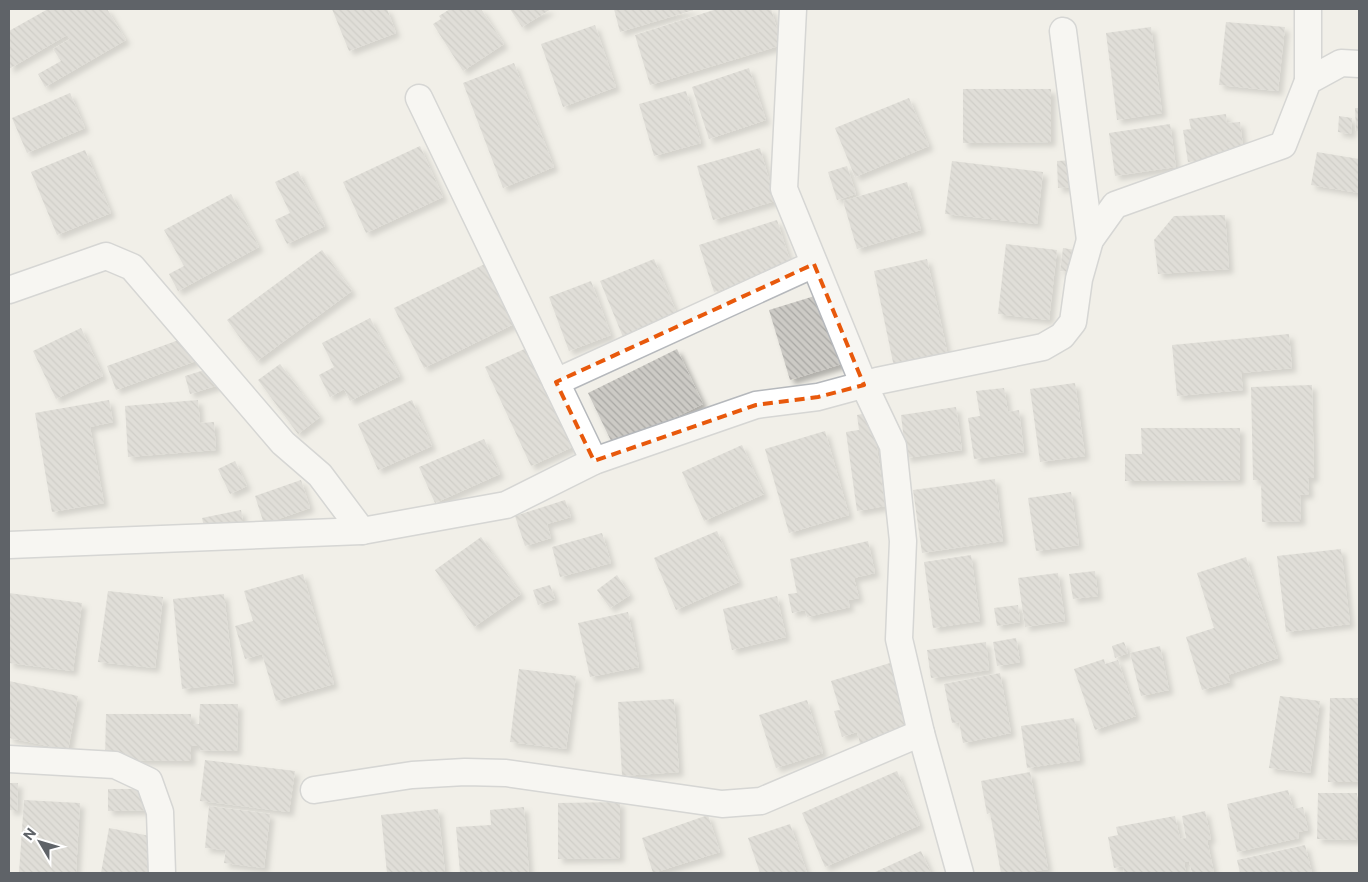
<svg xmlns="http://www.w3.org/2000/svg" width="1368" height="882" font-family="'Public Sans',sans-serif">
<defs>
<pattern id="building-back-hatch" width="6" height="6" patternUnits="userSpaceOnUse" patternTransform="scale(1.25)"><rect width="6" height="6" fill="#cccac5"/><path d="M-1 5l2 2M0 0l6 6M5-1l2 2" fill="none" stroke="#a9a8a4"/></pattern>
<filter id="shadow"><feDropShadow dx="4.5" dy="4.5" stdDeviation="2.5" flood-color="#0004"/></filter>
</defs>
<rect width="100%" height="100%" fill="#f1efe8"/>
<!-- building -->
<g fill="url(#building-back-hatch)" filter="url(#shadow)">
<path d="M48 9H107L126 40 45 87 38 74 61 61 53 49 70 39 67 35 9 69V31Z"/>
<path d="M332 9H387L396 33 349 51Z"/>
<path d="M450 9H481L504 44 463 71 433 24 441 19 439 16Z"/>
<path d="M510 9H551L522 27Z"/>
<path d="M614 9H697L620 32Z"/>
<path d="M717 9H771L782 45 650 85 635 35Z"/>
<path d="M1226 22 1285 27 1278 91 1219 85Z"/>
<path d="M595 25 616 87 563 107 541 44Z"/>
<path d="M1151 27 1162 113 1117 120 1106 33Z"/>
<path d="M514 63 554 167 503 188 463 83Z"/>
<path d="M749 68 766 120 709 139 692 87Z"/>
<path d="M963 89H1051V142L963 143Z"/>
<path d="M686 91 701 143 654 156 639 104Z"/>
<path d="M70 93 85 128 27 153 12 118Z"/>
<path d="M909 98 929 146 855 177 835 128Z"/>
<path d="M1355 108H1359V131H1356Z"/>
<path d="M1226 114 1227 123 1240 122 1244 154 1188 162 1183 130 1191 129 1189 119Z"/>
<path d="M1339 116 1352 118 1351 134 1338 132Z"/>
<path d="M1170 124 1176 167 1115 176 1109 133Z"/>
<path d="M420 146 443 197 366 233 343 182Z"/>
<path d="M760 148 775 201 713 220 697 166Z"/>
<path d="M85 150 111 213 57 235 31 172Z"/>
<path d="M1317 152 1359 159V193L1311 185Z"/>
<path d="M1075 160 1076 187 1058 188 1057 161Z"/>
<path d="M952 161 1043 172 1037 224 945 214Z"/>
<path d="M847 166 856 194 837 200 828 172Z"/>
<path d="M298 171 325 226 287 244 275 220 290 213 275 182Z"/>
<path d="M907 182 921 230 857 249 843 201Z"/>
<path d="M231 194 259 247 178 291 169 274 184 266 164 230Z"/>
<path d="M1225 215 1229 269 1158 274 1154 240 1174 216Z"/>
<path d="M777 220 792 267 714 292 699 245Z"/>
<path d="M1006 244 1057 250 1049 320 998 314Z"/>
<path d="M1063 248 1081 251 1078 273 1060 271Z"/>
<path d="M322 250 352 291 257 361 227 320Z"/>
<path d="M654 259 677 314 623 337 600 281Z"/>
<path d="M927 259 948 356 894 367 874 271Z"/>
<path d="M491 261 520 321 424 368 394 308Z"/>
<path d="M591 281 611 335 569 351 549 297Z"/>
<path d="M821 294 842 364 790 380 769 310Z"/>
<path d="M370 318 400 376 350 401 344 389 330 397 319 375 334 367 322 343Z"/>
<path d="M81 328 103 376 56 399 33 351Z"/>
<path d="M1289 334 1292 368 1241 373 1243 390 1177 396 1172 345Z"/>
<path d="M187 337 196 361 116 390 107 366Z"/>
<path d="M531 346 577 445 531 466 485 367Z"/>
<path d="M677 349 703 404 614 447 588 393Z"/>
<path d="M280 364 320 417 298 434 258 380Z"/>
<path d="M214 367 219 385 190 394 185 376Z"/>
<path d="M1075 383 1085 456 1040 462 1030 389Z"/>
<path d="M1312 385 1314 478H1308L1309 494 1300 495 1301 521 1262 522 1261 480H1253L1251 387Z"/>
<path d="M1004 388 1008 412 1019 410 1024 452 974 459 968 418 980 416 976 391Z"/>
<path d="M109 400 113 422 90 427 104 503 52 512 35 413Z"/>
<path d="M198 400 200 423 214 422 216 450 128 457 125 406Z"/>
<path d="M412 400 432 446 378 470 358 424Z"/>
<path d="M956 407 962 450 906 458 901 415Z"/>
<path d="M872 412 885 506 857 511 846 432 859 430 857 415Z"/>
<path d="M1141 428H1240V480L1125 481V454H1142Z"/>
<path d="M825 431 849 515 789 533 765 449Z"/>
<path d="M484 439 500 474 435 503 419 467Z"/>
<path d="M742 445 764 494 704 521 682 472Z"/>
<path d="M235 461 247 486 230 494 218 469Z"/>
<path d="M995 479 1003 541 922 553 913 490Z"/>
<path d="M301 480 310 508 264 524 255 496Z"/>
<path d="M1071 492 1079 545 1036 551 1028 498Z"/>
<path d="M565 500 571 517 547 524 551 538 525 546 515 516Z"/>
<path d="M241 510 243 522 205 531 202 518Z"/>
<path d="M717 531 739 582 676 610 654 558Z"/>
<path d="M602 533 611 563 560 577 552 547Z"/>
<path d="M481 537 521 594 474 627 435 570Z"/>
<path d="M868 541 875 573 854 578 859 598 848 600 850 607 807 617 805 610 792 613 788 594 797 593 790 559Z"/>
<path d="M1341 549 1350 624 1286 632 1277 556Z"/>
<path d="M971 555 980 621 933 628 924 562Z"/>
<path d="M1246 557 1278 658 1228 675 1230 682 1202 690 1186 637 1214 628 1197 573Z"/>
<path d="M1095 571 1098 596 1073 599 1069 574Z"/>
<path d="M1058 573 1065 621 1025 627 1018 578Z"/>
<path d="M303 574 334 684 276 701 262 654 245 659 235 626 253 621 244 591Z"/>
<path d="M617 575 630 595 610 608 597 590Z"/>
<path d="M550 585 555 599 538 605 533 590Z"/>
<path d="M108 591 163 597 155 668 98 662Z"/>
<path d="M9 593 82 603 73 671 9 663Z"/>
<path d="M224 594 234 683 182 689 173 599Z"/>
<path d="M777 596 786 637 732 650 723 609Z"/>
<path d="M1018 605 1020 622 997 626 994 608Z"/>
<path d="M628 612 639 667 590 677 578 623Z"/>
<path d="M1016 638 1020 662 997 666 993 642Z"/>
<path d="M986 642 989 670 931 678 927 650Z"/>
<path d="M1124 642 1128 653 1115 658 1112 646Z"/>
<path d="M1160 646 1169 690 1141 696 1130 653Z"/>
<path d="M1104 659 1105 664 1118 660 1136 716 1095 730 1074 669Z"/>
<path d="M890 663 910 731 861 747 857 732 842 737 834 711 840 710 831 681Z"/>
<path d="M519 669 576 676 566 749 510 742Z"/>
<path d="M1000 673 1011 733 963 743 959 722 952 723 944 684Z"/>
<path d="M9 681 78 696 68 750 9 738Z"/>
<path d="M1280 696 1320 701 1310 773 1269 768Z"/>
<path d="M1330 698H1359V782H1328Z"/>
<path d="M674 699 679 772 622 776 618 702Z"/>
<path d="M807 700 823 753 776 768 759 715Z"/>
<path d="M200 704H238L237 751 199 750V746H191V761L105 760 106 714H191V724H199Z"/>
<path d="M1074 718 1080 760 1027 768 1021 726Z"/>
<path d="M205 760 295 771 289 812 200 801Z"/>
<path d="M897 771 920 825 825 867 802 813Z"/>
<path d="M1030 772 1048 869 1024 873H1001L990 813 987 814 981 781Z"/>
<path d="M9 783H18L17 811 9 810Z"/>
<path d="M108 789H153V810L108 811Z"/>
<path d="M1288 790 1293 809 1303 807 1308 830 1298 832 1299 838 1237 852 1227 804Z"/>
<path d="M1318 793H1357V840L1317 839Z"/>
<path d="M24 800 80 803 76 872 19 873Z"/>
<path d="M620 802V858L558 859V803Z"/>
<path d="M209 806 270 814 264 868 224 863 226 850 205 848Z"/>
<path d="M524 807 529 873H460L456 827 491 825 490 810Z"/>
<path d="M438 809 445 873H387L381 815Z"/>
<path d="M1205 811 1211 839 1207 840 1214 873H1192L1189 861 1184 862 1186 873H1124L1123 866 1114 868 1108 837 1118 835 1116 827 1175 816 1180 839 1186 838 1182 816Z"/>
<path d="M708 815 720 852 653 873 642 838Z"/>
<path d="M790 824 807 873H760L748 838Z"/>
<path d="M109 828 155 837 147 873H101Z"/>
<path d="M1305 845 1312 873H1240L1237 860Z"/>
<path d="M921 851 931 873H873Z"/>
</g>
<g fill="none" stroke-linecap="round" stroke-linejoin="round">
<defs>
<g id="minor">
<path d="M793 9 784 189 864 385 893 446 903 541 899 639 921 733 960 873"/>
<path d="M1308 9V81"/>
<path d="M1063 31 1090 240"/>
<path d="M419 98 594 461"/>
<path d="M9 290 106 256 132 267 283 443 320 475 362 531"/>
<path d="M556 382 814 264"/>
<path d="M9 545 362 531 506 505 594 461 756 405 818 397 877 381 1043 347 1062 336 1073 322 1079 279 1090 240 1115 205 1283 145 1308 81 1341 63 1359 64"/>
<path d="M9 759 115 765 149 781 160 812 162 873"/>
<path d="M314 790 412 775 465 772 506 773 722 804 761 801 921 733"/>
</g>
</defs>
<!-- minor casing -->
<use href="#minor" stroke="#b5b8bc" stroke-width="29"/>
<!-- minor -->
<use href="#minor" stroke="#fff" stroke-width="26"/>
</g>
<!-- marked area -->
<path d="M0 0H1368V882H0ZM814 264 864 385 818 397 756 405 594 461 556 382Z" fill="#f1efe8" fill-opacity=".55" fill-rule="evenodd"/>
<path fill="none" stroke="#e8590c" stroke-width="4" stroke-dasharray="10 6" stroke-linejoin="round" d="M814 264 864 385 818 397 756 405 594 461 556 382Z"/>
<!-- border -->
<rect width="1368" height="882" fill="none" stroke="#5f6368" stroke-width="20"/>
<!-- north arrow -->
<g transform="translate(40 842) rotate(308)" stroke="#ffffff" stroke-width="4" paint-order="stroke">
<path d="M0-4L9 19L0 12L-9 19Z" fill="#5f6368"/>
<text y="-8" font-size="14" font-weight="bold" text-anchor="middle" fill="#5f6368">N</text>
</g>
</svg>
